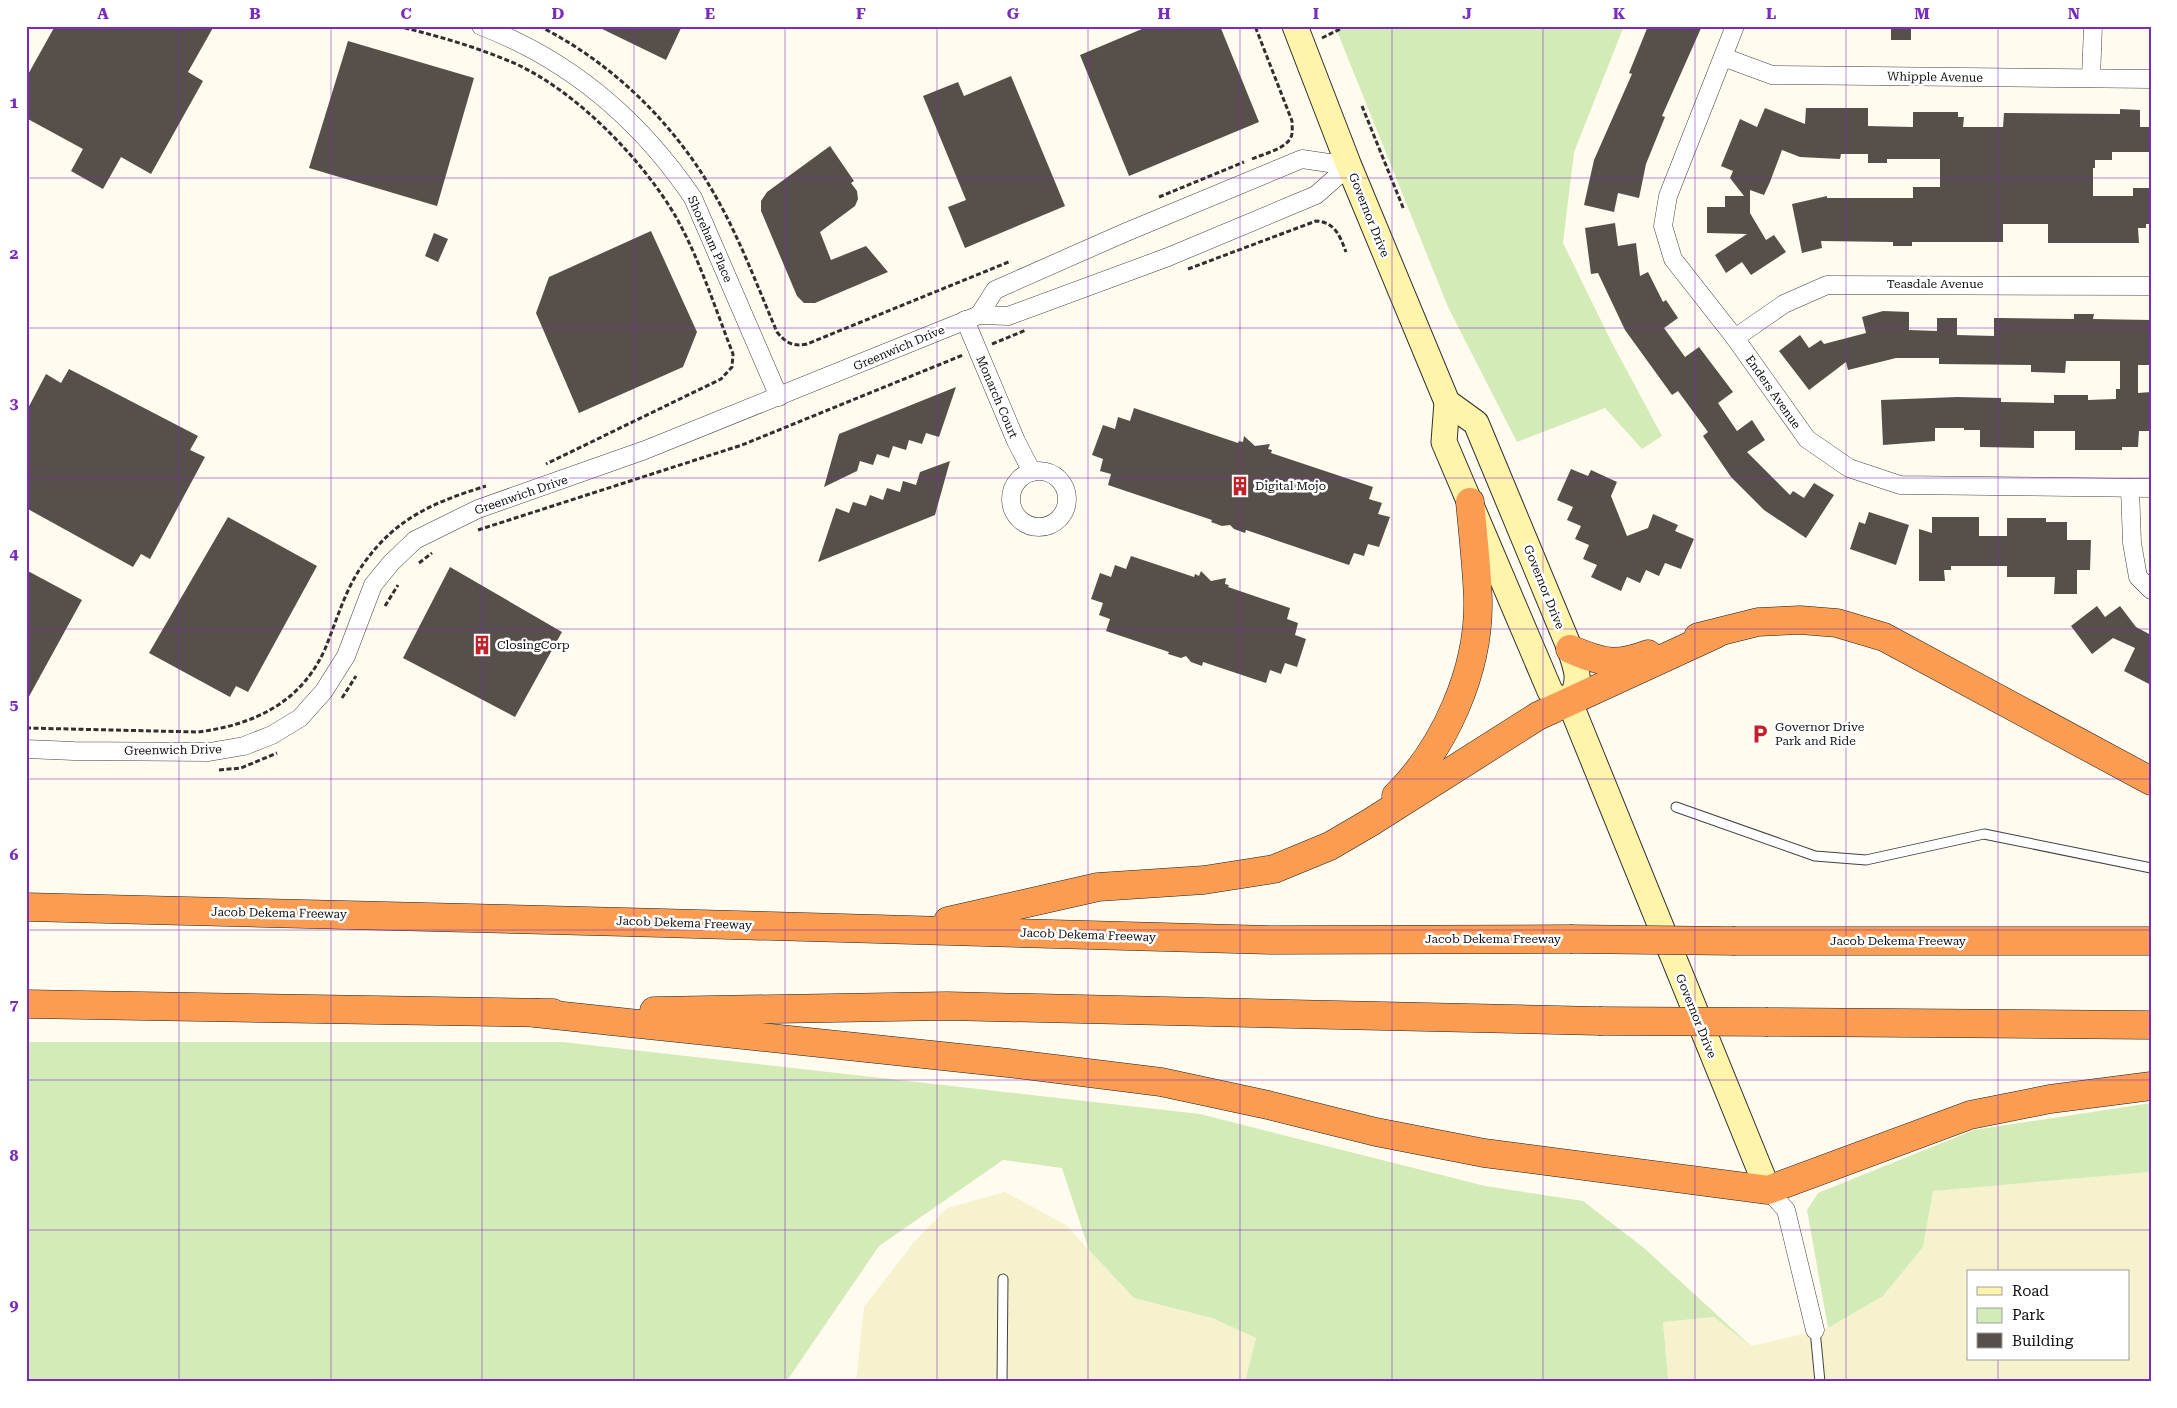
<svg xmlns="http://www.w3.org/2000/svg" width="2177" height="1408" font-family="'Roboto Serif',serif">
<rect width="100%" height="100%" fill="#fffbef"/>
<!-- farmland -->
<g fill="#f6f2cd" fill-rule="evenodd">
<path d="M2151 1172V1382H1640L1668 1379 1663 1322 1714 1317 1752 1346 1828 1328 1883 1296 1923 1247 1932 1191ZM1968 1272H2128V1359H1968Z"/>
<path d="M1005 1192 1066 1225 1134 1298 1212 1318 1256 1338 1245 1382H856L864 1307 914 1242 947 1208Z"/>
</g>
<!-- green -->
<g fill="#d3ebb6">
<path d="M1335 26H1624L1574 152 1563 243 1611 341 1662 436 1642 449 1605 408 1517 442 1448 307Z"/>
<path d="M26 1042H562L1200 1114 1485 1186 1583 1201 1644 1248 1751 1346 1714 1317 1663 1322 1668 1379 1640 1382H1245L1256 1338 1212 1318 1134 1298 1089 1250 1062 1168 1003 1160 879 1246 786 1382H26Z"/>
<path d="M2151 1103V1172L1933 1191 1923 1247 1883 1296 1828 1328 1807 1210 1818 1193 1974 1130Z"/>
</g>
<!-- building -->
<g fill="#574f4a">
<path d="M55 26H214L188 72 203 81 151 174 121 157 103 189 71 171 83 149 26 118V78Z"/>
<path d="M596 26H682L666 60Z"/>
<path d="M1149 26H1220L1259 122 1129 176 1080 55Z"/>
<path d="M1648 26H1702L1662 116 1665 117 1646 164 1639 198 1618 193 1614 212 1584 205 1594 160 1632 74 1629 73Z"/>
<rect x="1891" y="26" width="20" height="14"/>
<path d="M348 41 474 78 437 206 309 168Z"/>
<path d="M1011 76 1065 206 965 248 948 207 966 200 923 96 958 82 964 96Z"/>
<path d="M1765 108 1805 124 1806 108H1868V126L1913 127V112H1958V117H1964L1963 127H2003L2004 113 2120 114V109L2140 110V127H2151V152H2112V160H2095V168H2093V196H2133V188H2151V224H2146V228H2138L2139 243H2048V224H2003V242H1912V246H1893V242L1821 241 1822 248 1802 253 1792 204 1827 196V198H1913V187H1940V159H1887V163H1868V154H1841L1840 159 1800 157 1782 150 1770 182 1764 195 1750 190V213L1766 240 1774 235 1786 252 1751 275 1742 262 1726 273 1715 255 1747 234 1707 233V207H1725V196H1744L1730 178 1733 171 1721 166 1740 119 1757 127Z"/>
<path d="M830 146 854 181 851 183 857 191 858 199 855 206 820 232 831 260 866 246 888 272 815 303H804L797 296 761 211V201L767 192Z"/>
<path d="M1615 223 1618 246 1636 243 1640 276 1648 272 1663 302 1666 300 1678 318 1664 328 1685 357 1699 347 1733 392 1718 403 1737 431 1752 420 1765 440 1747 452 1790 495 1793 491 1804 498 1814 483 1834 495 1806 538 1764 510 1731 477 1703 436 1708 432 1678 391 1672 395 1625 330 1598 273 1591 274 1585 228Z"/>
<path d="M651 231 697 332 683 367 579 413 536 313 549 277Z"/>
<path d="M434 233 448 239 438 262 425 256Z"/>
<path d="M1883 311 1909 312V330L1937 331V318H1957V335L1994 336V318H2002L2074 319V314H2094L2093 319 2151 320V365H2138V393L2151 392V431H2139L2138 447H2122V450H2075V431H2034V448L1980 447V430H1964V428H1935V441L1883 445 1881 400 1957 397 2001 398V402L2054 403V395H2088V400L2116 399V389H2120V361H2066L2065 373 2031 372V365L1939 364V358H1896L1848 370 1846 362 1809 390 1779 351 1800 335 1809 348 1821 340 1824 344 1866 333 1862 317Z"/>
<path d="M69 369 198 436 190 450 205 457 150 559 141 554 133 567 26 508V412L46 374 61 383Z"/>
<path d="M956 387 939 437 926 433 922 444 909 440 906 450 893 446 889 458 877 454 873 465 860 461 857 471 824 487 839 434Z"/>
<path d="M1134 408 1238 443 1239 441 1243 442 1244 436 1255 446 1270 444 1268 449 1272 450 1271 453 1373 487 1369 499 1382 503 1378 514 1390 517 1379 547 1368 544 1364 556 1354 553 1349 565 1246 530 1245 533 1234 529 1230 525 1222 526 1211 522 1212 520 1108 485 1111 474 1100 471 1103 459 1092 455 1103 425 1115 429 1118 417 1130 421Z"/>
<path d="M950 461 935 515 818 562 836 508 849 513 853 502 866 506 870 495 883 500 887 488 900 492 903 481 916 485 920 472Z"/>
<path d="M1571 469 1588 476 1591 470 1617 482 1611 496 1627 536 1648 528 1653 514 1678 525 1675 531 1694 539 1681 569 1665 563 1659 576 1646 570 1640 583 1627 577 1621 591 1591 577 1597 565 1583 559 1589 545 1575 539 1581 526 1567 520 1573 507 1557 500Z"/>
<path d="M1869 512 1909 525 1896 565 1850 549 1859 522 1865 524Z"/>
<path d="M228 517 317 566 248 692 236 686 230 697 149 653Z"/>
<path d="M1932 517H1979V536H2007V518H2046V522H2067V540H2091L2090 570H2077V594H2054L2055 577H2007V566H1951V570H1944L1945 581H1919V529L1932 533Z"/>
<path d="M1131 556 1194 577 1195 574 1199 576 1201 571 1211 581 1226 578 1225 584 1229 585 1228 587 1290 608 1287 619 1298 623 1295 635 1306 639 1297 667 1285 663 1281 674 1270 670 1266 683 1203 662 1202 666 1191 662 1186 656 1181 658 1168 654 1169 652 1106 631 1110 619 1099 615 1103 603 1091 599 1100 573 1111 577 1115 565 1126 569Z"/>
<path d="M450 567 562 632 515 717 403 658Z"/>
<path d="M26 570 82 600 26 702Z"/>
<path d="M2097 606 2105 617 2120 606 2136 627 2151 635V685L2124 671 2135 648 2113 638 2092 654 2071 626Z"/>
</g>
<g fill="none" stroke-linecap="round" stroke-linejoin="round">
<defs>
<g id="lane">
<path d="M1676 807 1815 856 1866 860 1984 834 2151 868"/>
<path d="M1815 1330 1820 1382"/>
<path d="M1002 1382 1003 1279"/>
</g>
<g id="street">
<path d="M481 26C570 60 640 120 693 198L779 397"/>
<path d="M1735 26 1668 196 1663 226 1673 259 1735 338 1807 439 1849 468 1900 485 2151 488"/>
<path d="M1723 57 1772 75 2151 79"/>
<path d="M2091 78 2093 26"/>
<path d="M979 315 995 290 1124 233 1302 159 1349 166"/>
<path d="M965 320 1016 441 1032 472"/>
<path d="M1735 338 1784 304 1827 285 2151 286"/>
<circle cx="1039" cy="499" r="28"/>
<path d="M2130 488 2132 543 2138 577 2151 590"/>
<path d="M26 749 74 751 209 752 244 746 272 735 300 718 324 691 346 656 373 585 391 563 415 540 478 509 645 450 979 315 1008 316 1168 257 1316 195 1349 166"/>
<path d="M1768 1190 1786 1210 1815 1330"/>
</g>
<g id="secondary">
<path d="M1295 26 1349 166 1447 402 1444 442 1550 691 1553 695 1570 703"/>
<path d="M1447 402 1476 423 1570 649C1578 674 1581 678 1570 703L1768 1190"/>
</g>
<g id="highway">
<path d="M1698 637 1758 622 1800 620 1837 623 1884 637 2151 781"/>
<path d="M1570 649C1601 662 1615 667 1648 654"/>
<path d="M1396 796C1445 747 1479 671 1478 601 1477 568 1473 535 1470 502"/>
<path d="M26 907 625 922 1271 940 1570 939"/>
<path d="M948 921 1098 887 1204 880 1274 869 1330 846 1371 822 1538 716 1716 634"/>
<path d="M1735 941H2151"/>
<path d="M26 1004 553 1013"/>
<path d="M654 1011 947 1006 1599 1021"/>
<path d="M535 1013 1008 1063 1161 1082 1268 1105 1376 1132 1484 1153 1768 1190 1970 1115 2050 1099 2151 1086"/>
<path d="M1768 1022 2151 1025"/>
</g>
</defs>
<!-- lane casing -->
<use href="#lane" stroke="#414141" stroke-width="11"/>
<!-- street casing -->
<use href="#street" stroke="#414141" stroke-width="19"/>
<!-- secondary casing -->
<use href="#secondary" stroke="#303030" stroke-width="27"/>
<!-- highway casing -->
<use href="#highway" stroke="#1f1f1f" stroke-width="29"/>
<!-- path -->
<g stroke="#303030" stroke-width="3" stroke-dasharray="5 2.5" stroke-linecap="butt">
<path d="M397 26C438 36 477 47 516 64 577 92 642 159 676 217 700 260 715 308 733 354L732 367 721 379 546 464"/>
<path d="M539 26C613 63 676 125 716 197 740 239 758 288 777 332 786 343 793 347 807 344L1011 261"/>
<path d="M1322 38 1346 26"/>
<path d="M1362 106 1404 210"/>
<path d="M1252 159C1263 154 1286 149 1291 137 1293 133 1292 126 1292 121L1255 26"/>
<path d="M1159 197 1244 162"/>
<path d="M1188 269 1316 221C1335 222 1340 236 1346 252"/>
<path d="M992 344 1026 330"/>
<path d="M478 530 742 445 963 355"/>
<path d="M419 563 432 553"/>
<path d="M385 606 398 585"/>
<path d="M342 698 356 676"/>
<path d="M26 728 198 732C253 725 301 703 325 649 337 620 345 589 364 563 397 517 435 502 486 486"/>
<path d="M219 770 241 768 277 753"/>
</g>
<!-- lane -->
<use href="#lane" stroke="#fff" stroke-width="9"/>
<!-- street -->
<use href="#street" stroke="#fff" stroke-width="18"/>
<!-- secondary -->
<use href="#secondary" stroke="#fff4aa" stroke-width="25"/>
<!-- highway -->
<use href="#highway" stroke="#fa9c52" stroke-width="28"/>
<defs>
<g id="highway-bridge">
<path d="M1570 939 1735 941"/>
<path d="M1599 1021 1768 1022"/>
</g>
</defs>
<!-- highway-bridge casing -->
<use href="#highway-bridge" stroke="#1f1f1f" stroke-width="29" stroke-linecap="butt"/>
<!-- highway-bridge -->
<use href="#highway-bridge" stroke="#fa9c52" stroke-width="28"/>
</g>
<!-- grid -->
<path fill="none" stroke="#7b2cbf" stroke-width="1" stroke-opacity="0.55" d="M179 26V1382M331 26V1382M482 26V1382M634 26V1382M785 26V1382M937 26V1382M1088 26V1382M1240 26V1382M1392 26V1382M1543 26V1382M1695 26V1382M1846 26V1382M1998 26V1272M26 178H2151M26 328H2151M26 478H2151M26 629H2151M26 779H2151M26 930H2151M26 1080H2151M26 1230H2151M1998 1359V1382"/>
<!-- icons -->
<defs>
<symbol id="building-bare" viewBox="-9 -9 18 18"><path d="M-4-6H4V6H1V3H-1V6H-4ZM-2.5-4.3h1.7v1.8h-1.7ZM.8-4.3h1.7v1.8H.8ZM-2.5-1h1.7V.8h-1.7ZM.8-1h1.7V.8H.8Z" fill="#c3202a" stroke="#fff" stroke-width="2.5" paint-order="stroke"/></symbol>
<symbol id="parking-bare" viewBox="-9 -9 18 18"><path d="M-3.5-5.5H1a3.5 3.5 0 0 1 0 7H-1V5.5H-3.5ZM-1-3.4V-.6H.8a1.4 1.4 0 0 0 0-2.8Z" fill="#c3202a" stroke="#fff" stroke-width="2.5" paint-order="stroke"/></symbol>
</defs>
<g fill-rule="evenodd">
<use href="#building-bare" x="1226" y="472" width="28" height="28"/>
<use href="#building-bare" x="468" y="631" width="28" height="28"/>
<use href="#parking-bare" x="1746" y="720" width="28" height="28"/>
</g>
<g text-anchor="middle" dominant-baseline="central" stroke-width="5" stroke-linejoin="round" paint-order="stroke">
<!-- street labels -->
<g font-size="12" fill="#0e0e0e" stroke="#fff">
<text transform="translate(1935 77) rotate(1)">Whipple Avenue</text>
<text transform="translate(1369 215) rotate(68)">Governor Drive</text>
<text transform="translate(710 239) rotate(66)">Shoreham Place</text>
<text x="1935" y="284">Teasdale Avenue</text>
<text transform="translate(899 348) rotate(-23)">Greenwich Drive</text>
<text transform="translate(1773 392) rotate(55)">Enders Avenue</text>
<text transform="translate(997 397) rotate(67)">Monarch Court</text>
<text transform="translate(521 495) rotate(-19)">Greenwich Drive</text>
<text transform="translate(1544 587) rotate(68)">Governor Drive</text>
<text transform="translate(173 750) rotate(-1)">Greenwich Drive</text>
<text transform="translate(279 913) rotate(1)">Jacob Dekema Freeway</text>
<text transform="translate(684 923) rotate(2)">Jacob Dekema Freeway</text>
<text transform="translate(1088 935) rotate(2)">Jacob Dekema Freeway</text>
<text x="1493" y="939">Jacob Dekema Freeway</text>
<text x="1898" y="941">Jacob Dekema Freeway</text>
<text transform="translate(1696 1016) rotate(68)">Governor Drive</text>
</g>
<!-- poi labels -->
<g font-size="12" fill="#0e0e0e" stroke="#fff" text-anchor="start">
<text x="1255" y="486">Digital Mojo</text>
<text x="497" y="645">ClosingCorp</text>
<text x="1775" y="727">Governor Drive<tspan x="1775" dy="14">Park and Ride</tspan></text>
</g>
</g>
<!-- border -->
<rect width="2177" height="1408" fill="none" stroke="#ffffff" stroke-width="55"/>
<!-- legend -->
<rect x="1967" y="1270" width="162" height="90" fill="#ffffff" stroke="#9f9f9f"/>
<rect x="1977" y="1287" width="25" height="8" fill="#fff4aa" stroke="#9f9f9f"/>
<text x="2012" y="1296" font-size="15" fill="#0e0e0e">Road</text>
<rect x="1977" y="1308" width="25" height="15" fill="#d3ebb6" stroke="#9f9f9f"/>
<text x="2012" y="1320" font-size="15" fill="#0e0e0e">Park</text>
<rect x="1977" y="1333" width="25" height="15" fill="#574f4a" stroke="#9f9f9f"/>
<text x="2012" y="1346" font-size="15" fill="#0e0e0e">Building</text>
<rect x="28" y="28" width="2122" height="1352" fill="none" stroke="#7b2cbf" stroke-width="2"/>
<g font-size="16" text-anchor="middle" font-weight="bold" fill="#7b2cbf">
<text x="103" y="19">A</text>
<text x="255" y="19">B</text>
<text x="406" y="19">C</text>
<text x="558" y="19">D</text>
<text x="710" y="19">E</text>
<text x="861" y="19">F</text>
<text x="1013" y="19">G</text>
<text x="1164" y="19">H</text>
<text x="1316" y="19">I</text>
<text x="1467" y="19">J</text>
<text x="1619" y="19">K</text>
<text x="1771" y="19">L</text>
<text x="1922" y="19">M</text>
<text x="2074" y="19">N</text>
<text x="14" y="108">1</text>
<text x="14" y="259">2</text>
<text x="14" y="409">3</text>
<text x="14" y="559">4</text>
<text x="14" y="710">5</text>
<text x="14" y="860">6</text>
<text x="14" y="1010">7</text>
<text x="14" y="1161">8</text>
<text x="14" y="1311">9</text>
</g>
</svg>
